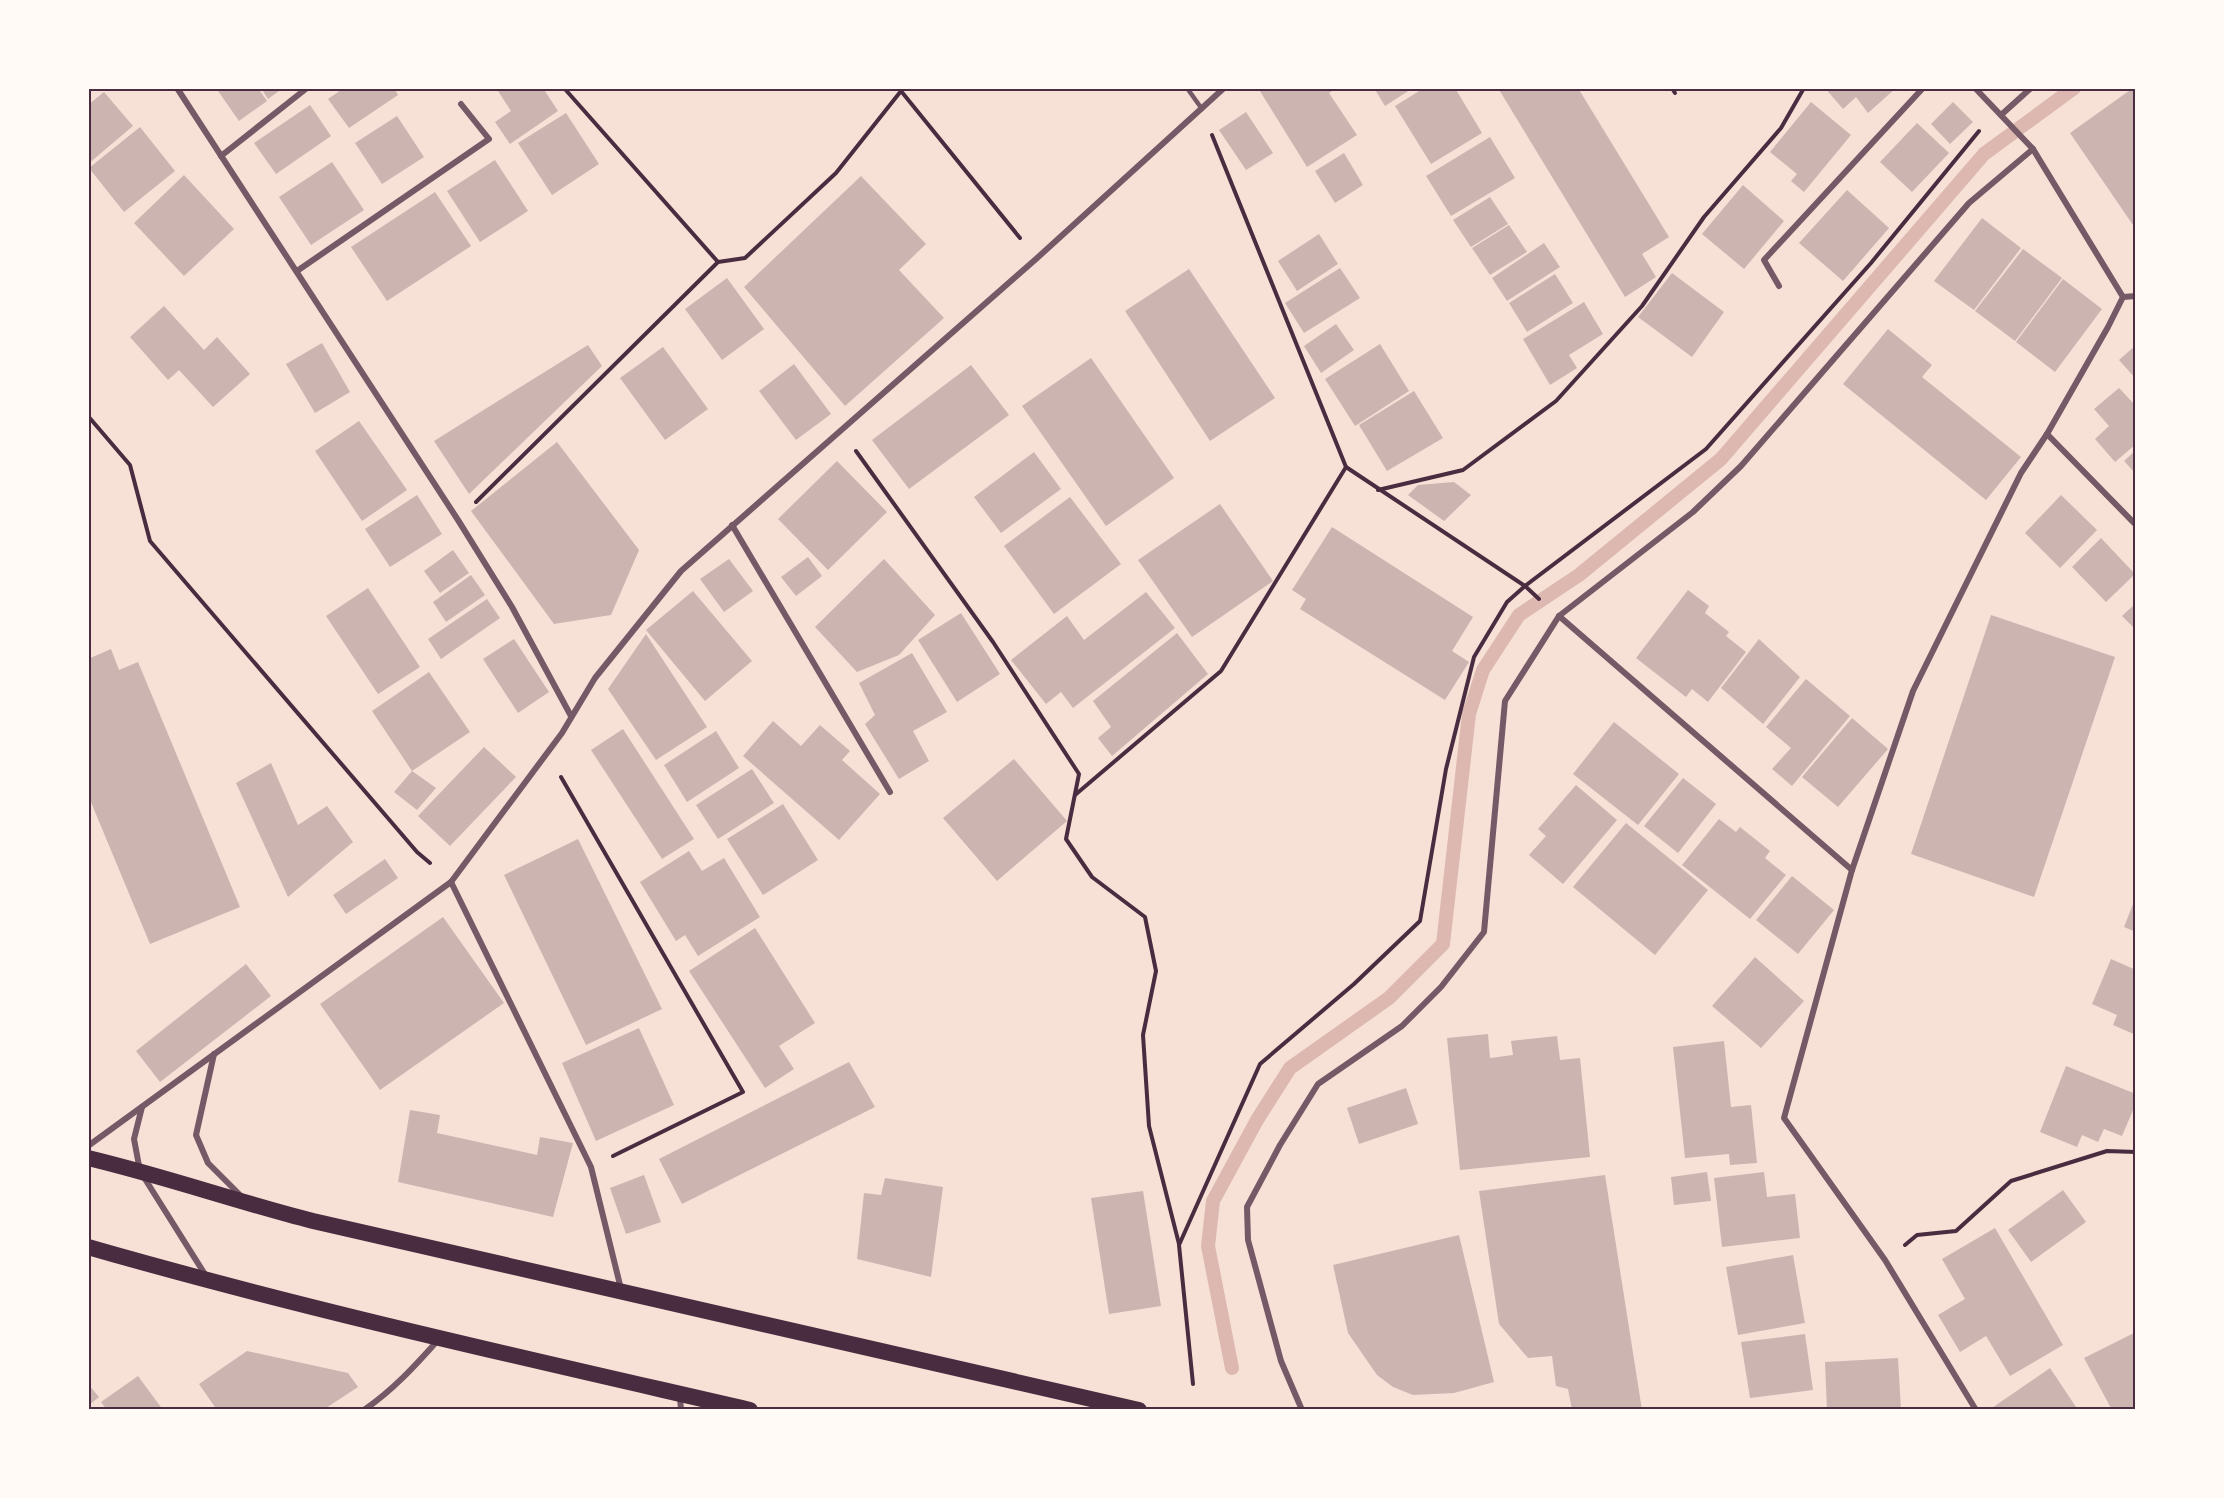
<svg xmlns="http://www.w3.org/2000/svg" width="2224" height="1498" font-family="'Golos Text',sans-serif">
<rect width="100%" height="100%" fill="#f7e1d7"/>
<g fill="none" stroke-linecap="round" stroke-linejoin="round">
<!-- stream -->
<path stroke="#dcb8b0" stroke-width="14" d="M1232 1368 1208 1246 1213 1201 1257 1120 1290 1068 1389 998 1443 944 1469 714 1483 670 1519 615 1579 575 1721 459 1984 154 2074 88"/>
</g>
<!-- building -->
<g fill="#ccb4b1">
<path d="M221 88H258L267 101 239 121 218 91Z"/>
<path d="M261 88H283L268 99Z"/>
<path d="M344 88H394L398 95 349 128 328 99Z"/>
<path d="M496 88H543L558 111 510 144 495 122 511 111Z"/>
<path d="M1258 88H1337L1329 93 1357 135 1307 167Z"/>
<path d="M1374 88H1413L1385 106Z"/>
<path d="M1424 88H1455L1482 133 1431 164 1395 106Z"/>
<path d="M1498 88H1578L1669 237 1642 254 1656 277 1625 297Z"/>
<path d="M1825 88H1896L1868 113 1856 97 1843 109Z"/>
<path d="M2133 88H2136V223L2133 225 2070 133Z"/>
<path d="M104 92 133 126 88 164V105Z"/>
<path d="M1811 102 1851 135 1804 192 1791 181 1797 174 1770 152Z"/>
<path d="M1953 102 1973 122 1950 144 1931 124Z"/>
<path d="M310 105 331 136 276 174 254 143Z"/>
<path d="M1246 112 1273 153 1246 170 1219 130Z"/>
<path d="M566 113 599 164 552 195 518 143Z"/>
<path d="M397 116 424 157 382 184 355 143Z"/>
<path d="M1917 123 1949 153 1912 192 1880 162Z"/>
<path d="M140 127 175 171 124 212 89 168Z"/>
<path d="M1490 137 1515 178 1451 216 1426 176Z"/>
<path d="M1344 153 1363 185 1335 203 1315 171Z"/>
<path d="M495 160 528 211 480 242 447 191Z"/>
<path d="M332 162 364 210 311 245 279 197Z"/>
<path d="M184 175 234 229 184 276 134 223Z"/>
<path d="M861 176 926 244 899 270 944 318 845 406 744 287Z"/>
<path d="M1743 185 1784 221 1744 269 1702 234Z"/>
<path d="M1847 190 1889 228 1843 281 1799 243Z"/>
<path d="M435 192 471 246 387 301 351 247Z"/>
<path d="M1490 197 1508 224 1471 247 1453 220Z"/>
<path d="M1982 218 2021 248 1974 310 1934 281Z"/>
<path d="M1509 225 1527 252 1490 275 1472 248Z"/>
<path d="M1319 234 1338 264 1297 291 1278 261Z"/>
<path d="M1544 243 1560 267 1507 301 1492 278Z"/>
<path d="M2023 249 2062 278 2015 341 1975 311Z"/>
<path d="M1340 268 1360 298 1304 333 1285 303Z"/>
<path d="M1189 269 1275 398 1210 441 1125 311Z"/>
<path d="M1672 273 1724 312 1692 357 1638 317Z"/>
<path d="M1555 274 1573 303 1527 332 1509 303Z"/>
<path d="M727 278 764 329 722 360 685 309Z"/>
<path d="M2063 279 2102 309 2055 372 2016 342Z"/>
<path d="M1584 302 1603 334 1569 355 1577 368 1550 385 1523 339Z"/>
<path d="M164 306 204 350 217 337 250 374 213 407 179 370 168 380 130 337Z"/>
<path d="M1336 324 1354 350 1321 373 1304 346Z"/>
<path d="M1888 329 1932 365 1922 377 2021 457 1986 500 1843 384Z"/>
<path d="M322 343 350 392 315 413 286 364Z"/>
<path d="M1380 344 1409 391 1355 426 1325 379Z"/>
<path d="M588 345 602 366 469 494 434 441Z"/>
<path d="M2136 345V379L2119 360Z"/>
<path d="M663 347 708 409 665 440 620 378Z"/>
<path d="M1091 358 1174 478 1106 526 1022 406Z"/>
<path d="M794 364 831 414 796 440 759 391Z"/>
<path d="M971 365 1009 415 909 489 872 440Z"/>
<path d="M2119 388 2136 406V444L2115 462 2095 439 2109 426 2094 409Z"/>
<path d="M1414 391 1443 438 1387 471 1359 425Z"/>
<path d="M359 421 407 490 362 521 315 451Z"/>
<path d="M557 442 639 550 611 615 554 624 471 511Z"/>
<path d="M2136 450V474L2124 461Z"/>
<path d="M1034 452 1061 489 1001 533 974 497Z"/>
<path d="M837 461 887 512 828 570 778 519Z"/>
<path d="M1454 482 1471 495 1444 521 1408 495 1418 485Z"/>
<path d="M417 495 442 534 390 567 365 529Z"/>
<path d="M2061 495 2097 530 2060 568 2025 533Z"/>
<path d="M1070 497 1121 564 1054 614 1004 546Z"/>
<path d="M1220 504 1273 581 1192 637 1138 560Z"/>
<path d="M1332 527 1473 617 1452 651 1469 662 1445 700 1300 609 1306 599 1292 590Z"/>
<path d="M2101 538 2135 574 2106 602 2072 567Z"/>
<path d="M453 550 469 573 440 593 424 571Z"/>
<path d="M808 557 822 576 796 596 781 577Z"/>
<path d="M729 559 753 591 724 612 700 579Z"/>
<path d="M884 559 935 615 899 655 857 672 815 627Z"/>
<path d="M471 575 485 595 446 622 433 602Z"/>
<path d="M368 588 420 667 378 694 326 616Z"/>
<path d="M1688 590 1709 606 1705 613 1729 632 1726 636 1746 652 1708 702 1692 689 1686 697 1636 658Z"/>
<path d="M693 591 752 661 705 701 646 630Z"/>
<path d="M1146 592 1175 628 1073 708 1061 692 1046 704 1011 660 1067 616 1084 640Z"/>
<path d="M487 599 500 618 441 659 428 639Z"/>
<path d="M2136 603V630L2122 616Z"/>
<path d="M961 613 1000 674 957 702 918 640Z"/>
<path d="M1991 615 2115 657 2034 897 1911 854Z"/>
<path d="M1177 633 1208 674 1112 756 1098 738 1111 727 1093 701Z"/>
<path d="M646 634 707 727 656 760 608 689Z"/>
<path d="M514 639 549 692 518 713 483 659Z"/>
<path d="M1759 639 1800 677 1763 724 1721 688Z"/>
<path d="M111 649 119 670 138 662 240 907 150 944 88 795V659Z"/>
<path d="M912 653 947 712 913 731 929 761 899 779 865 724 875 715 859 683Z"/>
<path d="M429 672 470 732 412 771 372 711Z"/>
<path d="M1806 679 1850 716 1792 786 1772 769 1791 748 1766 727Z"/>
<path d="M1852 718 1888 749 1838 807 1802 777Z"/>
<path d="M773 721 801 746 820 725 850 751 842 760 880 794 839 840 743 756Z"/>
<path d="M1614 722 1679 774 1638 825 1573 774Z"/>
<path d="M623 729 694 839 662 859 591 750Z"/>
<path d="M716 731 739 768 687 802 664 765Z"/>
<path d="M484 747 516 777 450 846 418 816Z"/>
<path d="M1014 759 1067 821 997 881 943 818Z"/>
<path d="M271 763 298 825 327 806 353 842 288 897 236 783Z"/>
<path d="M752 769 774 803 718 839 696 805Z"/>
<path d="M412 771 436 788 417 810 394 792Z"/>
<path d="M1683 778 1716 804 1678 853 1644 826Z"/>
<path d="M1576 785 1617 820 1563 884 1529 855 1546 836 1538 829Z"/>
<path d="M783 804 818 860 763 895 727 839Z"/>
<path d="M1719 819 1736 832 1740 827 1770 851 1765 858 1786 875 1750 919 1682 865Z"/>
<path d="M1626 823 1708 890 1655 955 1573 887Z"/>
<path d="M578 839 662 1009 586 1045 504 875Z"/>
<path d="M689 851 702 871 724 858 760 917 698 956 685 935 676 941 640 882Z"/>
<path d="M385 859 398 878 346 914 333 895Z"/>
<path d="M1792 876 1834 910 1798 954 1756 920Z"/>
<path d="M2135 899H2136V932L2124 927Z"/>
<path d="M443 917 504 1003 380 1090 320 1004Z"/>
<path d="M755 928 815 1023 779 1046 794 1069 765 1088 689 971Z"/>
<path d="M1755 957 1804 1001 1761 1048 1712 1006Z"/>
<path d="M2111 959 2136 970V1035L2113 1025 2117 1015 2092 1004Z"/>
<path d="M246 964 271 996 160 1082 136 1051Z"/>
<path d="M639 1028 674 1105 596 1141 562 1063Z"/>
<path d="M1488 1034 1490 1058 1513 1055 1511 1041 1557 1036 1560 1060 1580 1058 1590 1157 1460 1170 1447 1038Z"/>
<path d="M1724 1041 1731 1107 1751 1105 1757 1163 1730 1165 1729 1154 1685 1158 1673 1047Z"/>
<path d="M849 1062 875 1107 682 1204 659 1159Z"/>
<path d="M2066 1066 2136 1094V1103L2122 1136 2104 1129 2098 1142 2082 1135 2077 1147 2040 1132Z"/>
<path d="M1406 1088 1418 1124 1359 1144 1347 1108Z"/>
<path d="M410 1110 440 1115 437 1133 537 1155 540 1137 573 1143 553 1217 398 1182Z"/>
<path d="M1707 1172 1711 1201 1674 1205 1671 1177Z"/>
<path d="M1764 1172 1767 1197 1795 1194 1800 1238 1722 1247 1714 1178Z"/>
<path d="M644 1175 661 1222 626 1234 610 1188Z"/>
<path d="M1605 1175 1642 1410H1572L1568 1389 1556 1386 1552 1356 1528 1358 1499 1324 1479 1191Z"/>
<path d="M885 1178 943 1187 931 1277 857 1259 864 1193 881 1195Z"/>
<path d="M2063 1190 2086 1222 2031 1262 2008 1230Z"/>
<path d="M1143 1191 1161 1306 1109 1314 1091 1198Z"/>
<path d="M1995 1228 2063 1345 2010 1376 1986 1336 1960 1352 1938 1315 1965 1299 1942 1259Z"/>
<path d="M1459 1235 1494 1382 1454 1393 1413 1395 1393 1387 1377 1375 1348 1333 1333 1265Z"/>
<path d="M1793 1255 1805 1323 1738 1335 1726 1267Z"/>
<path d="M2136 1332V1410H2112L2084 1358Z"/>
<path d="M1805 1334 1813 1390 1750 1398 1741 1342Z"/>
<path d="M247 1351 348 1373 358 1387 323 1410H217L199 1384Z"/>
<path d="M1898 1358 1901 1410H1827L1825 1362Z"/>
<path d="M2050 1368 2078 1410H1989Z"/>
<path d="M138 1376 163 1410H107L101 1402Z"/>
<path d="M88 1384 99 1397 88 1406Z"/>
</g>
<g fill="none" stroke-linecap="round" stroke-linejoin="round">
<!-- path -->
<g stroke="#4a2c40" stroke-width="4">
<path d="M564 88 718 262"/>
<path d="M1672 88 1675 93"/>
<path d="M1212 135 1346 467 1525 586 1539 599"/>
<path d="M88 416 130 465 150 541 417 852 430 863"/>
<path d="M856 451 993 642 1079 774 1066 839 1092 877 1145 917 1156 971 1143 1035 1149 1126 1179 1244"/>
<path d="M1378 490 1463 470 1556 401 1642 306 1704 217 1781 128 1804 88"/>
<path d="M476 502 718 262 745 258 836 173 901 91 1020 238"/>
<path d="M561 777 743 1092 613 1156"/>
<path d="M1075 795 1221 671 1346 467"/>
<path d="M1905 1245 1917 1235 1956 1231 2011 1181 2107 1151 2136 1152"/>
<path d="M1193 1384 1179 1245 1260 1064 1354 984 1420 921 1446 769 1474 657 1507 602 1525 586 1706 449 1871 263 1979 131"/>
</g>
<!-- service -->
<path stroke="#755966" stroke-width="4.5" d="M1187 88 1202 109"/>
<!-- minor -->
<g stroke="#755966" stroke-width="6">
<path d="M177 88 458 520 512 607 571 716"/>
<path d="M1975 88 2033 149 2123 297 2108 327 2047 434 2021 473 1913 691 1852 870 1784 1118 1885 1260 1976 1410"/>
<path d="M2001 115 2031 88"/>
<path d="M221 156 307 88"/>
<path d="M297 271 489 139 461 104"/>
<path d="M1779 286 1764 260 1923 88"/>
<path d="M2123 297 2136 296"/>
<path d="M2047 434 2136 525"/>
<path d="M732 525 890 792"/>
<path d="M1559 616 1852 870"/>
<path d="M451 882 591 1167 621 1289"/>
<path d="M214 1054 196 1135 208 1163 240 1195"/>
<path d="M142 1107 134 1139 140 1171 206 1276"/>
<path d="M88 1146 451 882 562 733 595 678 681 571 1036 259 1224 88"/>
<path d="M680 1397 681 1410"/>
<path d="M364 1410C393 1390 415 1366 439 1339"/>
<path d="M1302 1410 1281 1361 1248 1240 1247 1207 1280 1145 1318 1084 1402 1026 1441 987 1484 932 1505 701 1559 616 1693 512 1741 466 1969 203 2033 149"/>
</g>
<!-- trunk -->
<g stroke="#4a2c40" stroke-width="16">
<path d="M88 1158C164 1176 238 1202 313 1221L1139 1410"/>
<path d="M88 1247C307 1310 529 1359 750 1410"/>
</g>
</g>
<!-- border -->
<rect width="2224" height="1498" fill="none" stroke="#fffaf5" stroke-width="180"/>
<rect x="90" y="90" width="2044" height="1318" fill="none" stroke="#4a2c40" stroke-width="2"/>
</svg>
